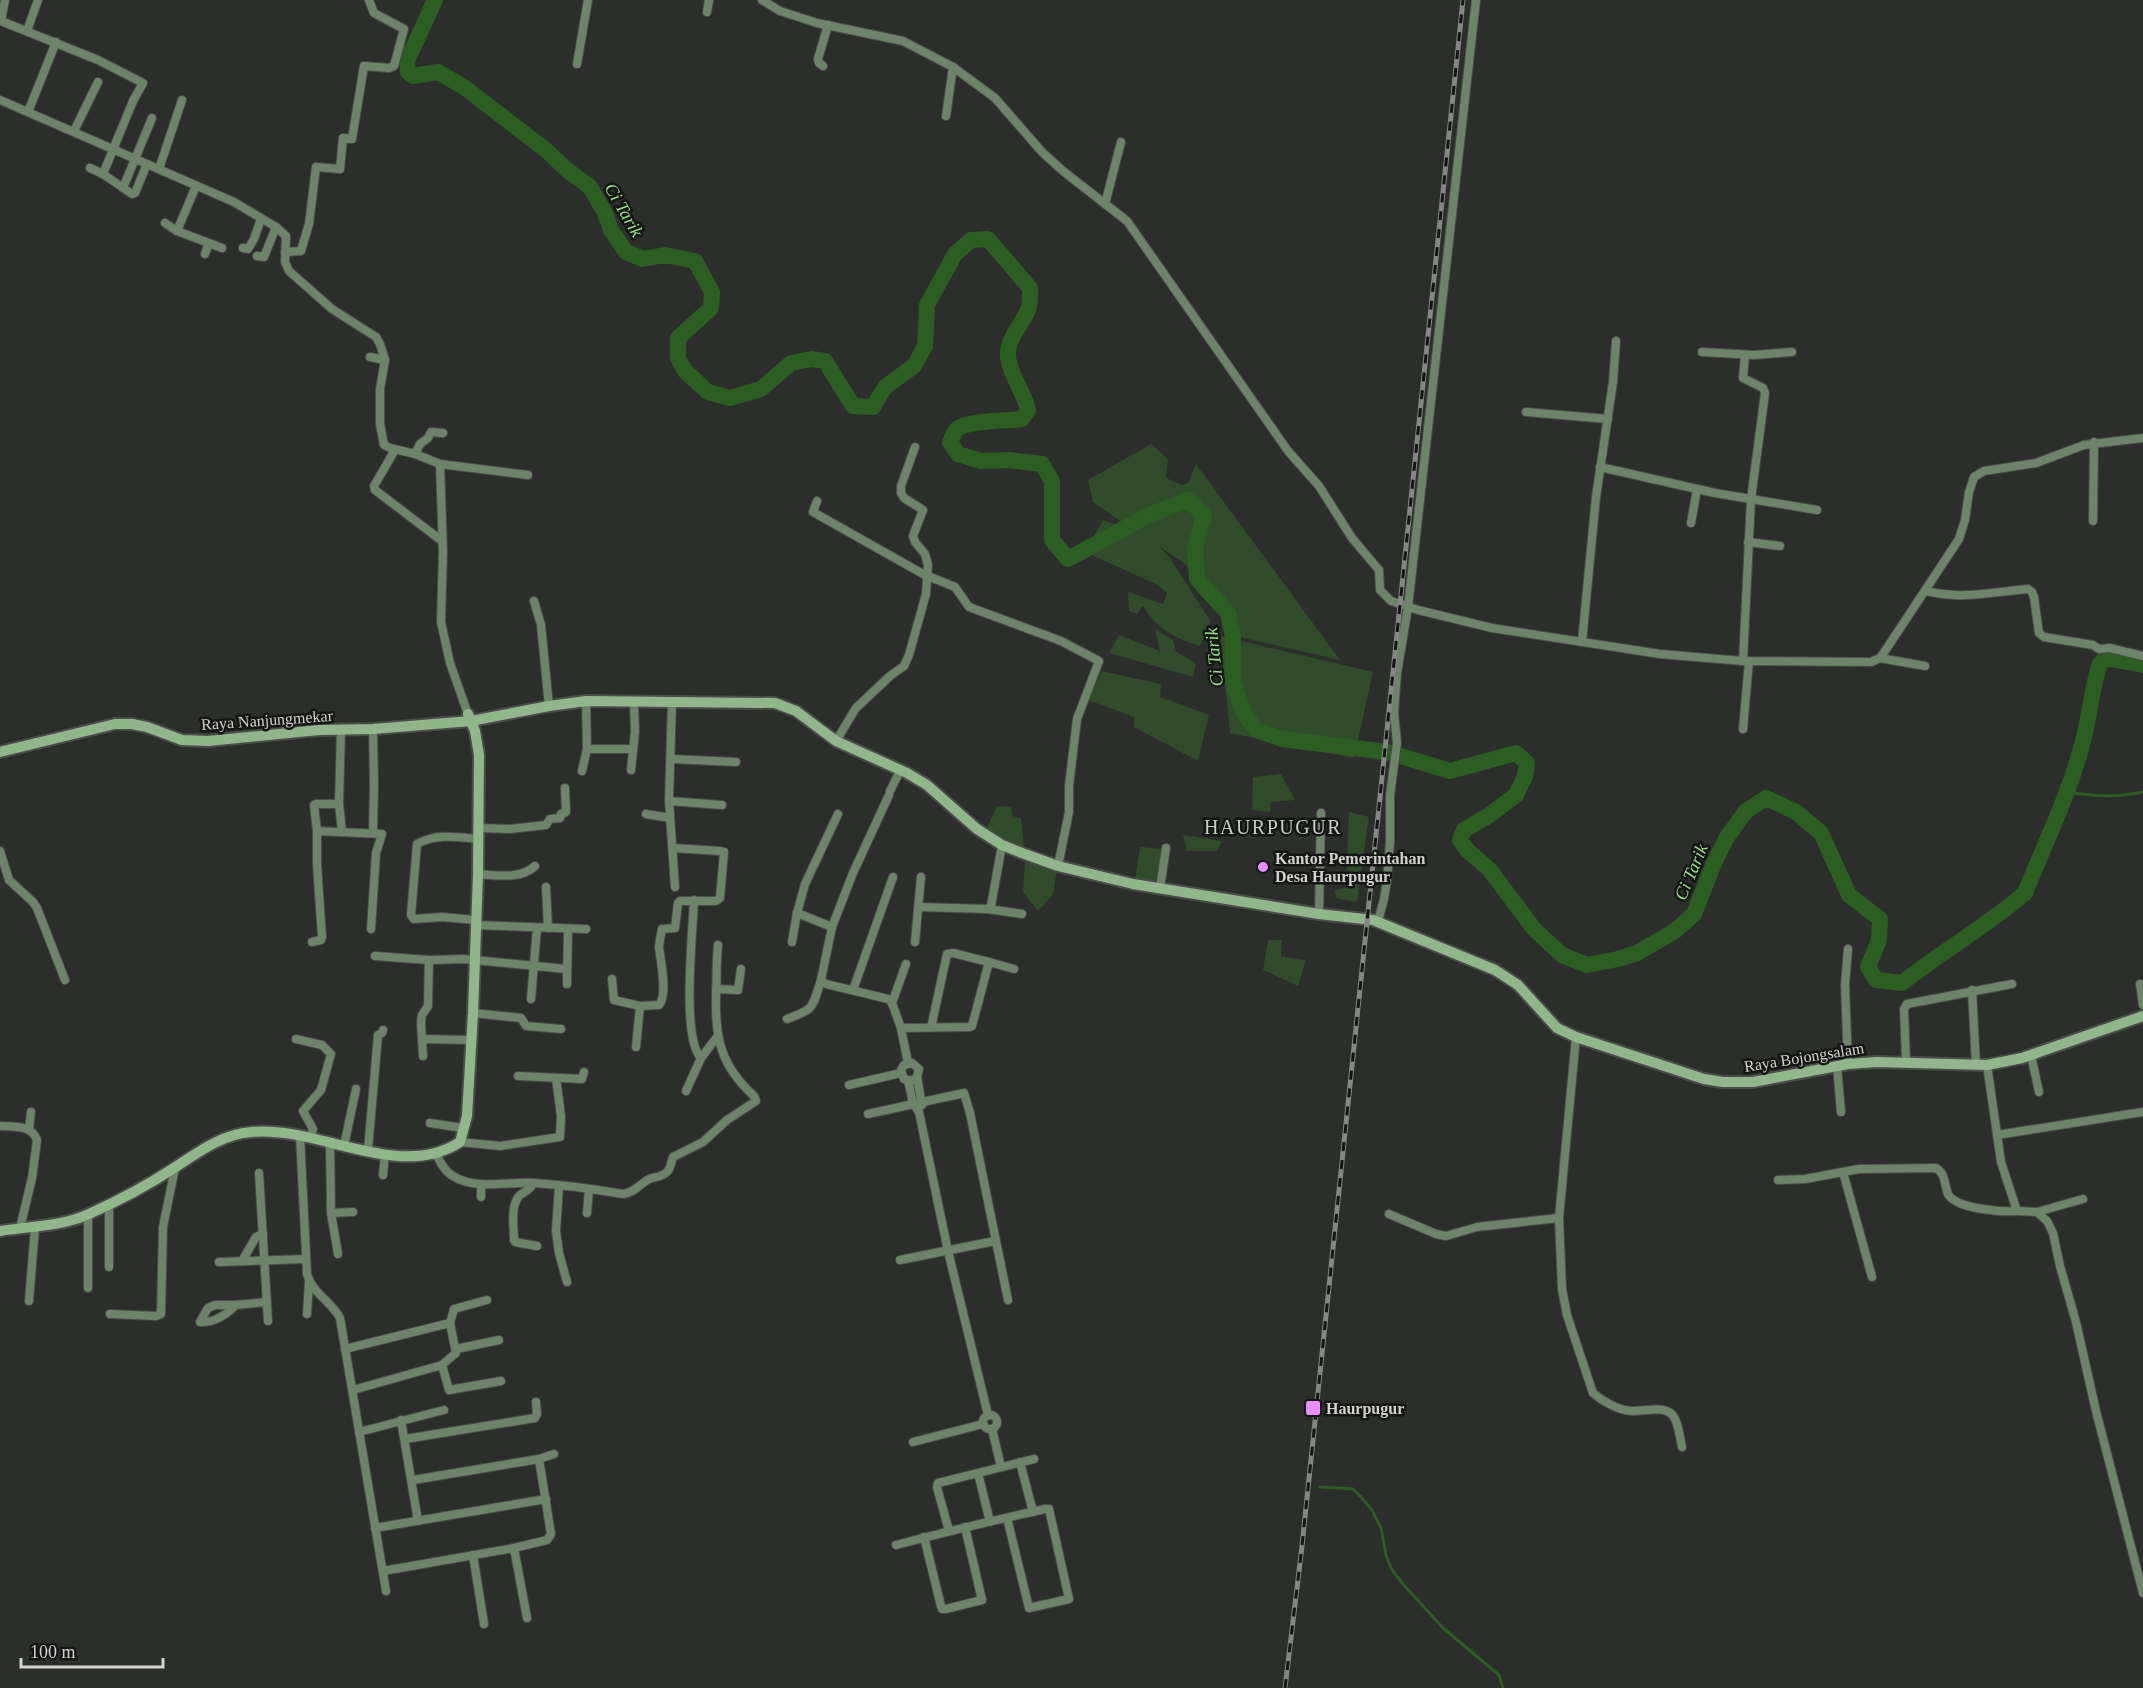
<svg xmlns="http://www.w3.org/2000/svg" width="2143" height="1688" font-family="'Times New Roman',serif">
<rect width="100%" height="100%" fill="#2b2e2a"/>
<!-- green -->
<g fill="#304c2b">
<path d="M1151 444 1168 459 1166 478 1182 485 1188 483 1196 464 1340 660 1239 637 1185 564 1160 547 1170 558 1211 622 1200 646C1173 637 1159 631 1143 606L1137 614 1129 611 1128 592 1163 604 1167 593 1158 585 1085 552 1103 520 1136 532 1093 502 1088 480Z"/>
<path d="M1155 629 1173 640 1176 652 1196 663 1193 677 1109 653 1119 635 1160 651Z"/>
<path d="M1220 636 1373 672 1354 758 1230 733Z"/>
<path d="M1102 671 1161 684 1160 697 1209 715 1198 761 1134 727V717L1088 700Z"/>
<path d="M1281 774 1295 800 1271 802 1270 812 1252 810 1253 777Z"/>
<path d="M997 806 1011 807 1012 816 1021 818 1024 848 986 829Z"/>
<path d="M1349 812 1369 817 1357 902 1336 898 1335 890 1346 888Z"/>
<path d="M1183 835 1222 841 1217 851H1187Z"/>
<path d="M1140 847 1163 849 1158 883 1135 880Z"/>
<path d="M1025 860 1057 869 1053 895 1038 911 1023 892Z"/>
<path d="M1268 940H1282L1281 957 1306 960 1298 986 1263 970Z"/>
</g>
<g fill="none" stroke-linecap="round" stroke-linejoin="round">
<!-- stream -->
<g stroke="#2c5e23" stroke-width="3">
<path d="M2066 792C2091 796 2117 798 2143 792"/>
<path d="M1320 1487 1353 1489 1362 1498 1372 1510 1381 1528 1386 1555 1391 1568 1402 1583 1443 1628 1499 1675 1503 1688"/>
</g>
<!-- river -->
<path stroke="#2c5e23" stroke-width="16" d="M435 0 407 61 408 72 413 76 438 72 464 87 547 151 567 170 590 187 605 213 611 230 626 252 643 259 665 255 695 261 712 292 711 308 678 338V358L685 371 708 392 730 398 761 389 791 363 812 359 825 361 853 406 873 407 885 387 914 366 925 346 927 305 955 254 971 240 988 239 1030 288C1030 294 1030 301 1029 307 1023 326 1003 340 1009 362 1013 379 1024 393 1028 410L1022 419C1006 421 968 420 957 429 954 432 952 438 950 442L958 454 981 461 1009 460 1042 464 1052 481V540L1068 559 1147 516 1188 500 1204 515 1195 549 1197 579 1228 613 1233 637V683L1244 713 1256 730 1282 739 1387 752 1450 771 1516 753 1527 763 1525 776 1516 795 1488 816 1464 830 1460 840 1467 850 1489 869 1534 929 1562 955 1587 965 1618 959 1637 953 1675 931 1694 914 1714 863 1727 837 1746 811 1766 798 1796 812 1821 833 1849 895 1880 919 1879 940 1868 967 1876 980 1902 983C1942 951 1987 926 2025 893 2045 843 2070 793 2083 741 2090 716 2091 689 2100 664L2104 660 2111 659 2143 665"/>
<defs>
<g id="street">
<path d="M5 0 1 21 98 60 143 83 133 101 103 174"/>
<path d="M762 0 780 11 817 23 903 41 953 67 995 98 1042 152 1063 171 1127 221 1288 451 1319 486 1352 538 1379 570 1380 590 1391 601 1418 610 1492 628 1660 654 1743 661 1871 662 1880 658 1885 651 1959 539 1965 520 1969 492 1974 477 1984 471 2036 463 2084 445 2143 438"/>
<path d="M707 12 709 0"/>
<path d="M27 31 38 0"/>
<path d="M577 64 588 0"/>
<path d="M823 66 819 63 818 59 828 25"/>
<path d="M0 100 234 202 276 227 286 236 285 262 289 271 332 309 376 337 380 344 385 360 380 389V424L384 445 390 448 415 454 440 464 443 552 441 622 450 663 468 714"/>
<path d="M28 112 56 42"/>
<path d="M946 116 953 67"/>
<path d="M74 131 98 82"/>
<path d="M90 168 103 174 132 194 135 193 147 164"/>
<path d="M159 169 182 100"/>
<path d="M123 188 152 118"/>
<path d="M1105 204 1121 142"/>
<path d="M165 223 177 231 222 248"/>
<path d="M177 231 196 186"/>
<path d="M243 248 248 249 254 239 261 219"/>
<path d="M285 252 301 251 309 224 316 167 340 169 343 138 352 139 364 66 389 68 394 66 404 29 374 13 369 0"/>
<path d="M205 254 209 243"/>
<path d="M257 256 264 257 276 227"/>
<path d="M1702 352 1754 355 1792 352"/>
<path d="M370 357 385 360"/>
<path d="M1526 412 1608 419"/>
<path d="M395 450 374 486 375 490 442 541"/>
<path d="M415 454 420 444 428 438 431 432 443 433"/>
<path d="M440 464 528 475"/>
<path d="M1600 467 1715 493 1817 510"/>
<path d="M817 501 813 512 923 574 955 587 969 607 1061 641 1099 661 1077 719 1069 786V812L1058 866"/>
<path d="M2093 521 2094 442"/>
<path d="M1691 523 1697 489"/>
<path d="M1748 542 1780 546"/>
<path d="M1926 591C1963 600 1991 592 2028 589L2032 592 2034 597 2039 633 2044 637 2093 645 2099 649 2110 648 2143 656"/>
<path d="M534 601 541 625 549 706"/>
<path d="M1582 642 1596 497 1613 382 1616 341"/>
<path d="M1880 658 1925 666"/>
<path d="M1743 661 1751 499 1765 393 1763 388 1743 378 1745 355"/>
<path d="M672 702 669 801 675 887"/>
<path d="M341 729 339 804 342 831"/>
<path d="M373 729 374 785 373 832"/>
<path d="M1743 729 1749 661"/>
<path d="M836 741 856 708 890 676 904 666 909 655 926 594 928 565 925 554 915 542 913 536 923 510 904 498 901 493V486L915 447"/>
<path d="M587 749H633"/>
<path d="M672 759 736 762"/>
<path d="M631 770 635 732 634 703"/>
<path d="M582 771 587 749 586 701"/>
<path d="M890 791 900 771"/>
<path d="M889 795 853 873 832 927 821 980 826 984 888 999 892 1003 901 1028 970 1027 972 1026 989 962 953 953 947 954 931 1028"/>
<path d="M669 801 722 805"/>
<path d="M646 814 670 818"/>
<path d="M478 828 510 829 546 825 550 819 560 818 561 814 566 812 565 788"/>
<path d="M317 831 382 834 376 853 371 929"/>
<path d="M0 851 9 880 33 902 37 908 65 980"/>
<path d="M478 874C496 875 520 880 535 866"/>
<path d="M546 887 548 928"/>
<path d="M1160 888 1166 848"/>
<path d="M694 900C693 930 681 1038 701 1058"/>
<path d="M919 907 988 909 991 906 1002 845"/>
<path d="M988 909 1022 914"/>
<path d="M797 913 805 884 838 814"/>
<path d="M1319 914 1321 813"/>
<path d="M475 920 442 917 414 919 411 915 417 844C437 833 456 837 478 839"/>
<path d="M1378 921 1384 899 1387 880 1390 841V795L1397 743 1394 713 1397 673 1408 607 1476 0"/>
<path d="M475 925 586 929"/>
<path d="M312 942 321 940 322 937 317 865V831L314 805 316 804H339"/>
<path d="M792 942 797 913 832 927"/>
<path d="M915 942 921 877"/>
<path d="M1848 949 1845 985 1848 1064"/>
<path d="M375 956 429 960 464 959 566 969"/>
<path d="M989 962 1014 969"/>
<path d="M612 979 614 1000 640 1006 659 1005C668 995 661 962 659 948 659 942 661 935 662 929L675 928 678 903 680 901H716L720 898 724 852 720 851 673 848"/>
<path d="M567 984 568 929"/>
<path d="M2140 984 2143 1005"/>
<path d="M716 989 738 990 741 969"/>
<path d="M853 990 893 877"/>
<path d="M1972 990 1976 1065"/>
<path d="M531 999 537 928"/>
<path d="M892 1003 906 964"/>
<path d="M473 1013 521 1018 526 1026 561 1029"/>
<path d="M787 1019C815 1009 812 1008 821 980"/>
<path d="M901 1028 908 1063"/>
<path d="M1576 1037 1559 1218 1562 1289 1567 1315 1593 1393C1602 1401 1618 1410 1631 1411 1644 1412 1668 1403 1675 1419 1679 1427 1680 1438 1682 1447"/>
<path d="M296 1039 322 1045 331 1054 321 1090 303 1111 313 1129 311 1137"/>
<path d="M422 1039 471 1040"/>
<path d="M636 1047 640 1006"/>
<path d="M2031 1055 2039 1092"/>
<path d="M423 1056 421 1022 422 1015 428 1006 429 960"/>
<path d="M1906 1061 1904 1009 1907 1004 2012 984"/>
<path d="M1987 1065 2001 1162 2017 1211 2037 1212 2047 1221 2053 1233 2060 1266 2076 1322 2096 1411 2143 1593"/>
<path d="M1837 1066 1841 1112"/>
<path d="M518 1076 582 1079 584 1072"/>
<path d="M917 1077 912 1081 904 1079 901 1070 904 1065 912 1063 919 1069 917 1077 922 1105"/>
<path d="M908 1080 913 1103 919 1112 948 1251 988 1415"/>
<path d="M849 1085 901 1073"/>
<path d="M686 1091 701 1058 717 1037"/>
<path d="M868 1114 964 1093 970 1113 1008 1300"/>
<path d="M430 1123 463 1128"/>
<path d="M0 1126C14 1127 32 1125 37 1140L32 1178 20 1228"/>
<path d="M29 1129 31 1112"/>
<path d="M1997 1135 2143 1112"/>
<path d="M300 1136 307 1274C312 1293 331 1301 340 1318L386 1591"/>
<path d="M330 1142 331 1213 338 1254"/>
<path d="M460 1142 500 1146 560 1137 561 1116 556 1078"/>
<path d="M344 1146 356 1089"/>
<path d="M368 1150 378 1035 382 1033 383 1030"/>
<path d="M436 1154C440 1162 445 1172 453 1176 477 1191 509 1181 535 1183 564 1185 594 1189 623 1194 634 1193 640 1184 649 1179 656 1176 662 1178 668 1171 671 1167 671 1162 673 1157L703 1142 727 1120 756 1101 754 1096C721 1066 715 1039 716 996 717 978 716 962 718 945"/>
<path d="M1843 1172 1872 1277"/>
<path d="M259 1173 268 1321"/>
<path d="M383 1175 385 1154"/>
<path d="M1778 1180 1805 1179 1859 1169 1936 1168C1946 1174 1944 1184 1948 1194 1956 1209 2001 1212 2017 1211"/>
<path d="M533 1183C530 1191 524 1191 519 1196 510 1207 514 1227 514 1240L515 1242 537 1246"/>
<path d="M481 1184V1197"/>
<path d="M559 1186 556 1231 559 1253 567 1282"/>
<path d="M2037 1212 2083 1199"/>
<path d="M331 1213 353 1212"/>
<path d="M587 1213 589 1189"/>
<path d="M1389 1214 1436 1234 1446 1236 1477 1227 1559 1218"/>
<path d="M900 1260 995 1241"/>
<path d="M242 1261 256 1237 263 1234"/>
<path d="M219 1262 306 1259"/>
<path d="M109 1267V1204"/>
<path d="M88 1288V1214"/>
<path d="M29 1301 35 1228"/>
<path d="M236 1305C227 1314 214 1323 200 1322L208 1308 215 1305H236L266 1302"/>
<path d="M110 1314 156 1316 161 1314 163 1227 175 1168"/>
<path d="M307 1314 309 1282"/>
<path d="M450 1323 456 1353 442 1365 449 1390 501 1381"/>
<path d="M345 1349 450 1323 454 1309 487 1300"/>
<path d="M456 1349 499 1340"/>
<path d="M353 1390 442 1365"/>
<circle cx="990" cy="1422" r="7"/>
<path d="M401 1420 418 1521"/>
<path d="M992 1429 1001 1467"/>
<path d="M359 1432 444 1410"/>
<path d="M405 1439 535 1418 537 1414 536 1402"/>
<path d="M913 1442 983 1424"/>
<path d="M1020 1462 1033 1512"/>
<path d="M978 1473 990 1522"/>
<path d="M413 1480 539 1459 554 1454"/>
<path d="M375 1528 546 1499"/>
<path d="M949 1531 937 1487 938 1483 1034 1459"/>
<path d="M924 1537 941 1606 942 1609H946L982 1600 965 1527"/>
<path d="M896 1545C945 1532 995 1520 1045 1509H1049L1069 1599 1029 1608 1007 1518"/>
<path d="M514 1548 527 1618"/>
<path d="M473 1555 484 1624"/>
<path d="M383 1571 514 1548 547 1540 551 1534 539 1459"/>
</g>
<g id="secondary">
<path d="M0 752 115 724H132L147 727 182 740 208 741 319 730 373 729 471 721 549 706 586 701 775 703 796 711 836 741 907 773 927 785 977 829 1002 845 1022 853 1058 866 1133 884 1319 914 1373 920 1495 970 1518 985 1557 1028 1576 1037 1704 1079 1723 1082H1753L1848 1064 1877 1062 1987 1065 2022 1058 2143 1016"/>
<path d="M0 1231C31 1226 60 1227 89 1214 118 1201 148 1185 174 1168 197 1153 222 1134 251 1132 318 1125 399 1182 460 1142L467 1116 473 1013 478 874 479 755 475 731 468 714"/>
</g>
</defs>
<!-- street casing -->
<use href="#street" stroke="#494c48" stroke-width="10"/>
<!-- secondary casing -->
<use href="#secondary" stroke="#494c48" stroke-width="14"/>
<!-- street -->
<use href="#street" stroke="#6e846a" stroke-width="8"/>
<!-- secondary -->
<use href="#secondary" stroke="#92b68b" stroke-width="10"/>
<defs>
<path id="rail" d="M1285 1688 1302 1546 1463 0"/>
</defs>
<!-- rail casing -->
<use href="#rail" stroke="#858784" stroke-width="5"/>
<!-- rail -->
<use href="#rail" stroke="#141614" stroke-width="3" stroke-dasharray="9" stroke-linecap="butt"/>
</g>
<!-- markers -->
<g fill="#ea8dfd" stroke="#141614" stroke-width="2">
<circle cx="1263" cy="867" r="6"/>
<rect x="1305" y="1400" width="16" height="16" rx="3"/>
</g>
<g text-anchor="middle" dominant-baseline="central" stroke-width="5" stroke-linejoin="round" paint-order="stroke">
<!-- street labels -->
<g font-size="16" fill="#d2d3d1" stroke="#141614">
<text transform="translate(267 720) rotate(-4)">Raya Nanjungmekar</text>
<text transform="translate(1804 1057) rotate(-9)">Raya Bojongsalam</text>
</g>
<!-- poi labels -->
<g font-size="16" font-weight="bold" fill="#d2d3d1" stroke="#141614" text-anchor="start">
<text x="1275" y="858">Kantor Pemerintahan<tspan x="1275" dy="18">Desa Haurpugur</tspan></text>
<text x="1326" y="1408">Haurpugur</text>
</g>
<!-- water labels -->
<g font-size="18" font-style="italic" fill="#98e08b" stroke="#141614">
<text transform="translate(624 210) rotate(60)">Ci Tarik</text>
<text transform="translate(1214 657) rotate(-96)">Ci Tarik</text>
<text transform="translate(1691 872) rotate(-67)">Ci Tarik</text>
</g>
<!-- quarter labels -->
<g font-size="20" letter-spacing="1.5" fill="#c8ccc7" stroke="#141614">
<text x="1273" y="827">HAURPUGUR</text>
</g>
</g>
<!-- scale -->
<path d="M21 1658v9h142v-9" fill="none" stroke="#d2d3d1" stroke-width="3"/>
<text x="30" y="1658" font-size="18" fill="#d2d3d1" stroke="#141614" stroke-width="4.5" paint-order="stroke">100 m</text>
</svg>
